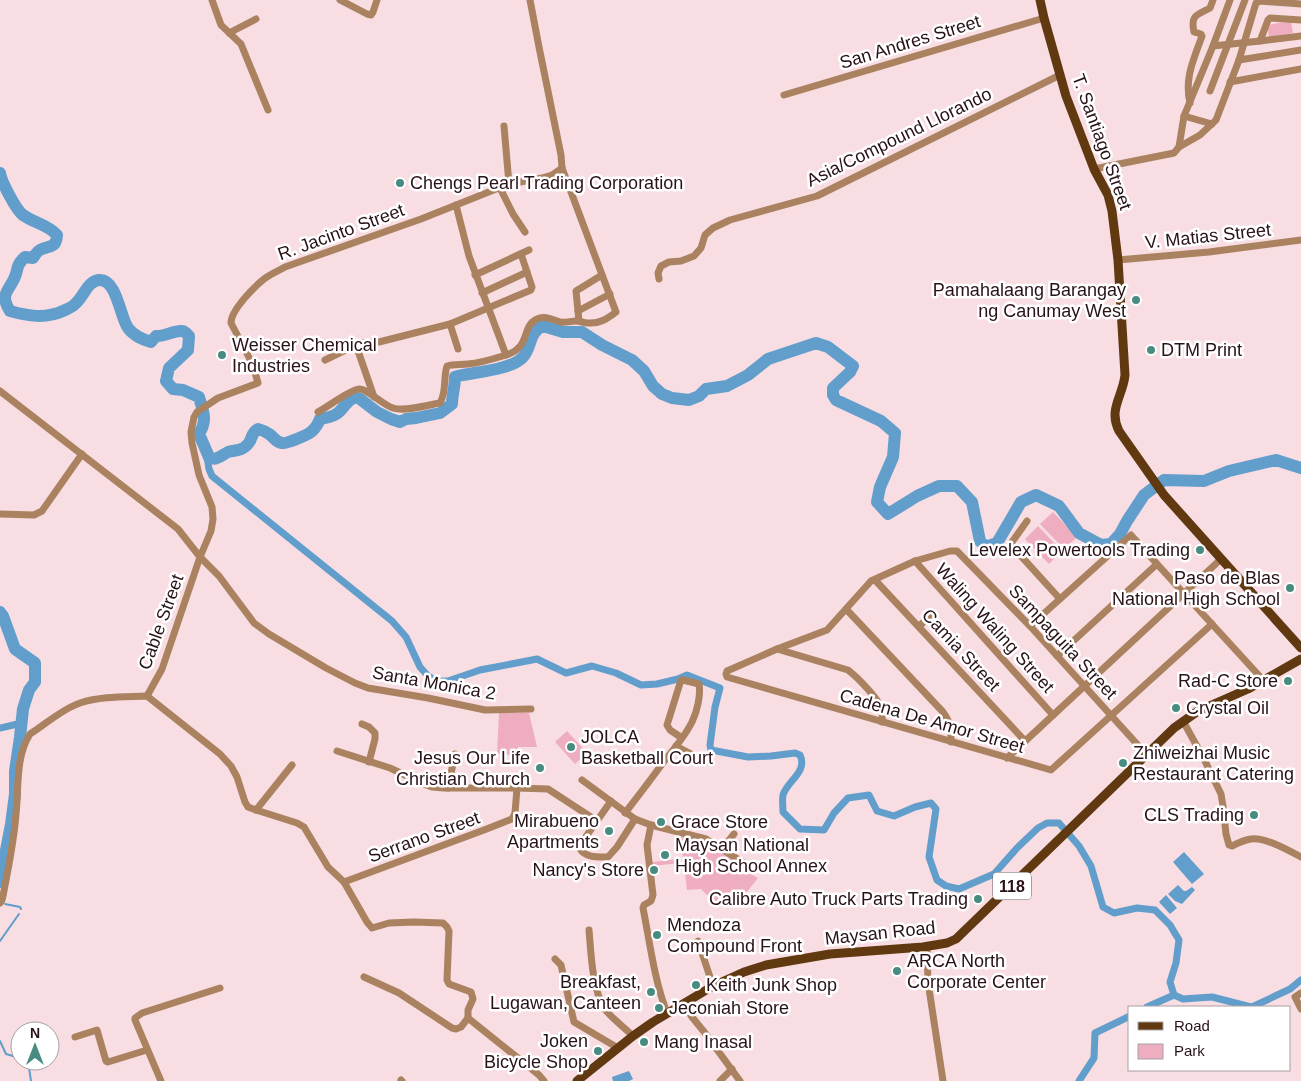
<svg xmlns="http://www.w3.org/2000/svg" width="1301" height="1081" font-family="Helvetica,sans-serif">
<rect width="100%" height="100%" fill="#f8dde3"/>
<!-- green -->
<g fill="#efaebf">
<path d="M1291 21 1293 33 1269 37 1267 25Z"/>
<path d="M1053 512 1077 537 1064 549 1040 524Z"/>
<path d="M1038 526 1062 551 1049 564 1025 539Z"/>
<path d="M499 713H529L537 747H518L517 755 497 754Z"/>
<path d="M567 731 587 753 575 764 555 742Z"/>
<path d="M680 834 705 841 742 864 741 868 758 878 746 893C730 889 727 892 715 903L701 889 687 890Z"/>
<path d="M680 859V863L652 866V862Z"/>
</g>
<!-- water -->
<g fill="#619ecb">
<path d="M1184 852 1204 874 1192 884 1173 862Z"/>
<path d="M1178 885 1184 891H1186L1192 887 1195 890 1182 904 1175 901 1168 894Z"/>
<path d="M1166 895 1177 908 1170 914 1159 902Z"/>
<path d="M629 1071 633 1079 629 1081H613L612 1077Z"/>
</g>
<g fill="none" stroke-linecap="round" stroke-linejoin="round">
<!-- stream -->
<g stroke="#619ecb" stroke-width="2">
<path d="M5 904 20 907 21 909"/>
<path d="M0 941 19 914"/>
<path d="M0 1041 6 1054 20 1058"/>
<path d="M28 1061 31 1081"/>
</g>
<!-- canal -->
<g stroke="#619ecb" stroke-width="7">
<path d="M206 451 209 469 212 476 392 621 406 637 420 667 428 676 437 681H448L480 670 537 659 566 673 592 666 616 673 641 685 657 684 678 679 687 675 720 688 715 707 710 745 711 750 748 757 771 756 795 753 800 755C808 772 787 781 783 795 782 800 783 807 783 812L800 829 824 830 834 813 848 798 869 795 877 811 894 816 915 807 931 803 936 809 929 857 937 880 946 886 959 889 994 874 1017 848 1038 828 1047 823H1059L1079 846 1091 866 1103 907 1114 913 1137 908 1155 910 1170 925 1179 940 1176 963 1170 982 1174 995 1183 999 1212 997 1251 1007"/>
<path d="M0 728 22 723"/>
<path d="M1147 1007 1174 995"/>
<path d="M1252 1007 1290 989 1301 980"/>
<path d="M1079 1081 1094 1058 1095 1033 1130 1016"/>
</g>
<!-- river -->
<g stroke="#619ecb" stroke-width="12">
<path d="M0 173C1 181 16 210 23 215 34 223 47 224 57 235 56 248 51 245 42 249 38 250 35 255 33 258L25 257C15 266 19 269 14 279 7 293 0 295 10 311 28 316 45 319 63 311 67 309 73 307 76 303 84 296 88 280 100 280 117 280 120 317 128 328 134 336 142 339 151 342L156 336C165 337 174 330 182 331 185 331 187 334 189 336L188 350 169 368 166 381 173 389 183 390 199 397C203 412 208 419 199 434L209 457C212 458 214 460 217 458 221 457 224 454 228 452 235 450 242 451 247 445 253 440 250 433 258 429 262 430 266 432 269 434 274 437 275 442 282 443 287 444 307 435 311 432 316 428 318 424 320 419 327 418 336 416 340 411 346 405 346 401 355 397L360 399 377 412 391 419 400 422 406 419 416 418 440 413 452 404C452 395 455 387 455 377L458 376C475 372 510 370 522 358 533 347 527 334 543 326L563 332H582L602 345 632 360 644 371 653 386 662 394 672 398 689 400 699 396 706 389 727 386 748 375 768 359 816 343 828 347 853 366 850 372 833 388V395L836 400 881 421 895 433 893 457 880 487 877 502 888 514 917 496 939 486H957L972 502 980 541 986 547 997 543 1021 502 1036 495 1059 506 1079 533 1101 545 1111 544 1120 534 1127 521 1144 495 1164 480 1204 481 1229 471 1276 460 1301 468"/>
<path d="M0 612 3 616 15 649 35 663V682L29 690 23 709 20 737 15 771V794L11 824 0 882"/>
</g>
<!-- minor -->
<g stroke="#aa8260" stroke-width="7">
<path d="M212 0 221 25 241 44 268 110"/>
<path d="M340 0 367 14 371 15 373 12 377 0"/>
<path d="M229 33 256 19"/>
<path d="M1260 41 1268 20 1270 18 1301 20"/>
<path d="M1213 46 1260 41 1301 36"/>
<path d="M1239 60 1301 50"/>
<path d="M1230 82 1301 69"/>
<path d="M1210 91 1245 0"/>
<path d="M784 95 1044 18"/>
<path d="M1190 103C1184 78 1194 59 1202 36L1201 34 1194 32C1190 14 1198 15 1210 8L1213 0"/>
<path d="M1184 116 1212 124"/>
<path d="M504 126 509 184"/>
<path d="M1179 147 1200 135 1216 120 1239 60 1256 3 1260 1 1301 4"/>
<path d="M1094 169 1174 153 1179 147 1184 116 1213 46 1230 0"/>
<path d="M500 188 513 214 525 232"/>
<path d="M1118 260 1209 252 1301 240"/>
<path d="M475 275 529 250"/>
<path d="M659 279 658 273 661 266 669 262 681 261 694 256 701 248 705 235 713 228 730 220 817 196 1060 75"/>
<path d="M482 293 527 272"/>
<path d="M578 311 610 294"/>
<path d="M579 321 576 291 602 275"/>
<path d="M450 324 458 349"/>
<path d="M356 345 374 397"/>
<path d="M506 355C531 348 521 326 537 319 545 315 553 320 560 322 565 323 571 321 576 321 580 321 584 323 588 323 599 324 607 319 616 312L562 168 561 155 539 47 530 0"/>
<path d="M325 360 360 343 379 342 450 324 531 290 532 287 521 254"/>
<path d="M0 391 178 529 200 557 219 576 254 623 269 634 326 668 355 683 368 688 428 698 485 710 531 709"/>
<path d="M318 412C328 407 349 390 359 389 366 388 384 406 393 408 406 412 427 405 440 403 447 391 443 378 447 366 454 364 461 365 468 364 481 363 493 359 506 355L469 256 456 205"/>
<path d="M0 514 34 515 42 511 82 454"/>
<path d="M1027 521 1012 542V546L1060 599"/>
<path d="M915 561 1053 715"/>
<path d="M875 580 1025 741"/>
<path d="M846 609 943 712C951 723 951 729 951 742"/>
<path d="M919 626 931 616"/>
<path d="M1030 626 1131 535 1157 564 1264 681"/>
<path d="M777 649 848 670C857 677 880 700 882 710 883 713 882 718 882 722"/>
<path d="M1057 656 1157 564"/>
<path d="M147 696 162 669 200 557 211 531 213 519 212 507 199 475 192 443 191 432 194 417 197 412 218 398 258 383 253 365 231 323C231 310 254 287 264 279 270 274 278 271 285 267L421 219 509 184 542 178 552 175 562 168"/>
<path d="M1183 721 1204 759 1221 794 1223 806 1226 834 1229 845 1232 846C1238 843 1244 840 1251 839 1265 837 1288 850 1301 857"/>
<path d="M362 724 369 727 375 733V739L369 762"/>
<path d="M676 746 706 762"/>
<path d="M337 751 390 768 424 784 432 787 444 788H517L548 789 597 821"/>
<path d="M1146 754 1030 626 957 551H950L915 561 871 581 827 630 777 649 727 671 726 674 727 677 1051 770 1212 624"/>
<path d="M1007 758 1221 559"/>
<path d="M582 780 635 819 651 825 706 839 744 863"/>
<path d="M448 788 455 754"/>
<path d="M611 801 580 845V849C586 858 598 857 608 857L617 847 635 819"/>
<path d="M256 810 292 765"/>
<path d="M625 813C639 795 652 778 665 760 675 748 685 736 692 722 697 712 701 695 699 684L683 680H681L667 725 670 730 682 738"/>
<path d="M651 825 647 845 653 895 651 901 644 905 643 908C650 943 654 979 667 1013"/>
<path d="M722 849 734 834"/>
<path d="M344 882 484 830 512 819 515 813 517 788"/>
<path d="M0 903 2 900 3 896C8 869 14 842 16 814 19 788 15 758 30 734 46 724 62 709 80 703 102 696 125 697 147 696L220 754 231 766 237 777 245 802 248 807 256 810 297 823 304 827 328 867 344 882 367 922 372 928 389 923 414 922 443 923 447 927 449 931 447 980 449 984 471 992 473 999 468 1010V1018L539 1075 544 1081"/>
<path d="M589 930C591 953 592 987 604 1008 609 1016 625 1028 633 1036"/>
<path d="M698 941 713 986"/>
<path d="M927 947 928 982 943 1081"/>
<path d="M555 959 561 965 574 1022 618 1048"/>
<path d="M364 977 399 993 452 1028 456 1029 461 1027 468 1018"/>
<path d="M1301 993 1295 997 1301 1009"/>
<path d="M683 1003 692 1017 705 1033 740 1081"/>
<path d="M75 1037 97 1030 106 1061 108 1062 147 1050"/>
<path d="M401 1080 402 1081"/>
<path d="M161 1081 135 1020V1018L142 1013 220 988"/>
<path d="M720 1081 732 1069"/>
</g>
<!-- major -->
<g stroke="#613910" stroke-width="9">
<path d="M1040 0 1044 18 1066 96 1094 169 1108 195 1112 211 1118 260 1125 375C1123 396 1108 409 1119 431L1164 495 1301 648"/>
<path d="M577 1081 633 1036 653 1022 713 986 744 972 766 965 830 954 923 947 947 943 956 939 1174 728 1198 711 1248 689 1301 659"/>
</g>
</g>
<!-- markers -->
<g fill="#488c81" stroke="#fff" stroke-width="2">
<circle cx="400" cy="183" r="5"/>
<circle cx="1136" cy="300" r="5"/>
<circle cx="1151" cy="350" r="5"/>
<circle cx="222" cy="355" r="5"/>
<circle cx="1200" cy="550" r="5"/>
<circle cx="1290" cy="588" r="5"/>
<circle cx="1288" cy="681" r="5"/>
<circle cx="1176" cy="708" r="5"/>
<circle cx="571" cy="747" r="5"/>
<circle cx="1123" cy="763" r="5"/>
<circle cx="540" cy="768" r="5"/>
<circle cx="1254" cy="815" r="5"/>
<circle cx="661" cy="822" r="5"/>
<circle cx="609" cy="831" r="5"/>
<circle cx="665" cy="855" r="5"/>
<circle cx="654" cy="870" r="5"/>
<circle cx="978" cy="899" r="5"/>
<circle cx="657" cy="935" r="5"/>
<circle cx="897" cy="971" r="5"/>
<circle cx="696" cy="985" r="5"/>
<circle cx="651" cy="992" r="5"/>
<circle cx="659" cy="1008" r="5"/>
<circle cx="644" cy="1042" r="5"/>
<circle cx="598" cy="1051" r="5"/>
</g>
<g text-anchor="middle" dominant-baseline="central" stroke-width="5" stroke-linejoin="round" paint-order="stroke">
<!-- shield labels -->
<rect fill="#fff" stroke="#68595d" stroke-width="1" x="993" y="872.5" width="38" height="27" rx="4"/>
<g font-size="16" font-weight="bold" fill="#281218">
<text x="1012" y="886">118</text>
</g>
<!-- street labels -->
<g font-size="18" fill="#281218" stroke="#fff">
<text transform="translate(910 42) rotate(-17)">San Andres Street</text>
<text transform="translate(899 137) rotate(-26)">Asia/Compound Llorando</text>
<text transform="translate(1102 142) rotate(70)">T. Santiago Street</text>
<text transform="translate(341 232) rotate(-20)">R. Jacinto Street</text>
<text transform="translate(1208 236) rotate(-6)">V. Matias Street</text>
<text transform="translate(161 622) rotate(-70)">Cable Street</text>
<text transform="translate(995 628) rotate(48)">Waling Waling Street</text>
<text transform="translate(1063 642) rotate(47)">Sampaguita Street</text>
<text transform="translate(961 650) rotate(47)">Camia Street</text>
<text transform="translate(434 683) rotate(10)">Santa Monica 2</text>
<text transform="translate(932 721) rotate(16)">Cadena De Amor Street</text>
<text transform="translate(424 837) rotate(-20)">Serrano Street</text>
<text transform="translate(880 933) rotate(-6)">Maysan Road</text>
</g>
<!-- poi labels -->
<g font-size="18" fill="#281218" stroke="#fff" text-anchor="start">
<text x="410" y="183">Chengs Pearl Trading Corporation</text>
<text x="1126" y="290" text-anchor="end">Pamahalaang Barangay<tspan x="1126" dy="21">ng Canumay West</tspan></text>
<text x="232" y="345">Weisser Chemical<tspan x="232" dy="21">Industries</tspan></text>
<text x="1161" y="350">DTM Print</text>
<text x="1190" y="550" text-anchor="end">Levelex Powertools Trading</text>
<text x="1280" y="578" text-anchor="end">Paso de Blas<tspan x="1280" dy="21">National High School</tspan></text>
<text x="1278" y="681" text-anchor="end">Rad-C Store</text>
<text x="1186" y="708">Crystal Oil</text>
<text x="581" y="737">JOLCA<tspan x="581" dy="21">Basketball Court</tspan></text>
<text x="1133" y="753">Zhiweizhai Music<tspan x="1133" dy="21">Restaurant Catering</tspan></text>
<text x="530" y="758" text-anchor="end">Jesus Our Life<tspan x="530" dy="21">Christian Church</tspan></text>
<text x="1244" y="815" text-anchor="end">CLS Trading</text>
<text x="599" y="821" text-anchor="end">Mirabueno<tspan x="599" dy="21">Apartments</tspan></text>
<text x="671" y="822">Grace Store</text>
<text x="675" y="845">Maysan National<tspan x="675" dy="21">High School Annex</tspan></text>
<text x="644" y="870" text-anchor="end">Nancy's Store</text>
<text x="968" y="899" text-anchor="end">Calibre Auto Truck Parts Trading</text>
<text x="667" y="925">Mendoza<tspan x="667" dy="21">Compound Front</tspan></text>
<text x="907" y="961">ARCA North<tspan x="907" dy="21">Corporate Center</tspan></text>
<text x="641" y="982" text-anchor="end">Breakfast,<tspan x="641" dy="21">Lugawan, Canteen</tspan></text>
<text x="706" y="985">Keith Junk Shop</text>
<text x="669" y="1008">Jeconiah Store</text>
<text x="588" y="1041" text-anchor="end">Joken<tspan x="588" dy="21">Bicycle Shop</tspan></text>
<text x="654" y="1042">Mang Inasal</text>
</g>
</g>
<!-- legend -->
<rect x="1128" y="1006" width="162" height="65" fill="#ffffff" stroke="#a9a0a3"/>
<rect x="1138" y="1022" width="25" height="8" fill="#613910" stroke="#a9a0a3"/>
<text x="1174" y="1031" font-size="15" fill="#281218">Road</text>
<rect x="1138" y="1044" width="25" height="15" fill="#efaebf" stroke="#a9a0a3"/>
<text x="1174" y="1056" font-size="15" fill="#281218">Park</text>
<!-- north arrow -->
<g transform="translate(35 1046)"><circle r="24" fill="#ffffff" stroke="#a9a0a3"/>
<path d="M0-4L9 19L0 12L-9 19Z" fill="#488c81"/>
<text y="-8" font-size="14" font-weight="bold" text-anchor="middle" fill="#281218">N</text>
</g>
</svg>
